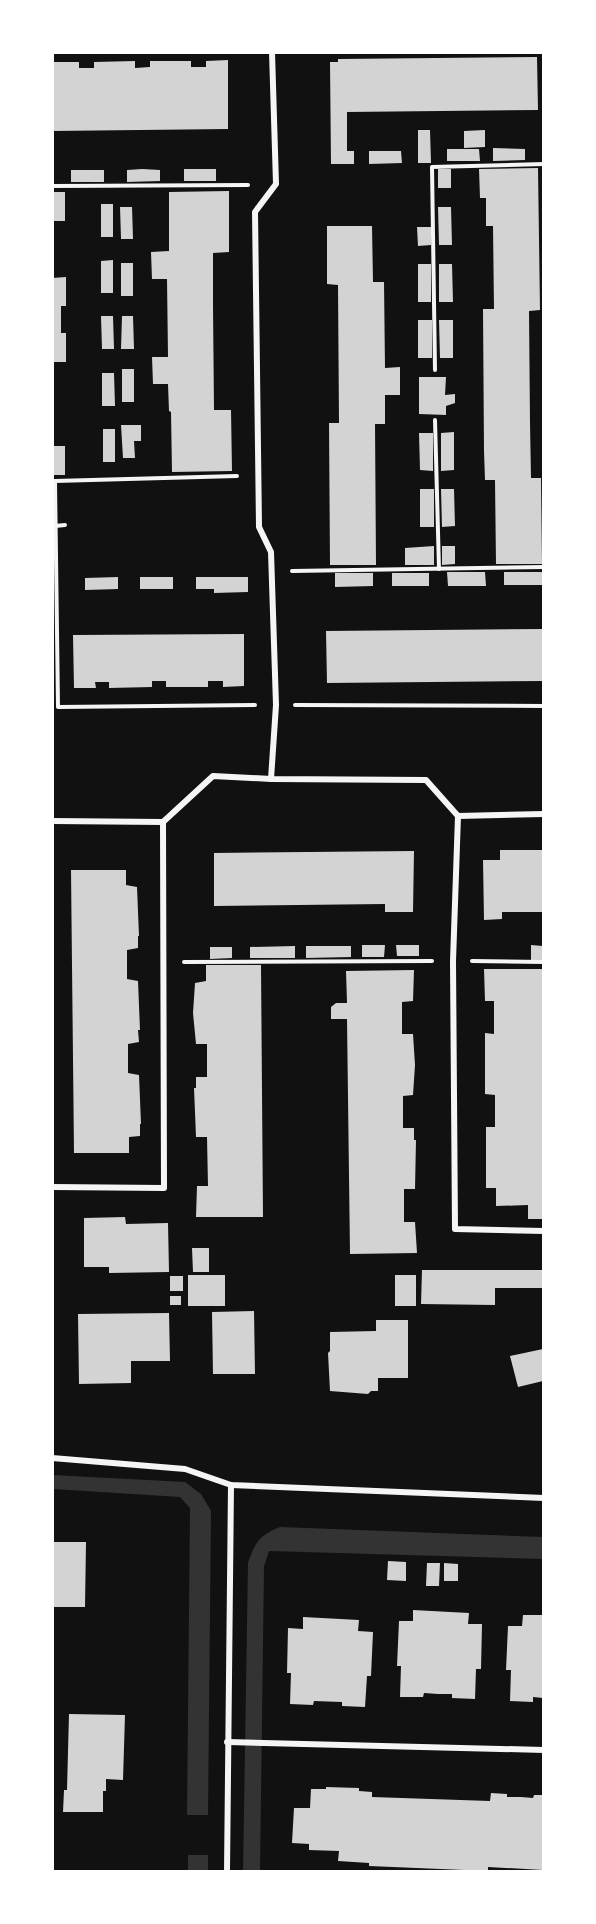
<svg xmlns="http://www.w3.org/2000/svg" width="596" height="1924" font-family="Roboto,sans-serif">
<rect width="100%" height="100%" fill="#111"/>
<!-- water -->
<g fill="#333">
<path d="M52 1475 185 1482 201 1494 211 1511 208 1815H187L190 1508 180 1497 53 1489Z"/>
<path d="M280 1527 543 1537V1559L269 1551 264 1566 260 1871 243 1872 248 1563C255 1542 260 1535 280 1527Z"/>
<rect x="188" y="1855" width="20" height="16"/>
</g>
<!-- building -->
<g fill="#d3d3d3">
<path d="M537 57 538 110 347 112V151H354V164H331L330 62H338V59Z"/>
<path d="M228 60V129L52 131V62H79V68H94V62L135 61V68L150 67V61H191V67H206V61Z"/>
<path d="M418 130H430L431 163H418Z"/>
<path d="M485 130V147L464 148V131Z"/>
<path d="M493 148 525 149V160L493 161Z"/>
<path d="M447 149H479L480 161H447Z"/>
<path d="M369 151H401L402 163 369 164Z"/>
<path d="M538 168 540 310 529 311 530 423 531 478H541L542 564H496L495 480H485L484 451 483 309H494L493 226H486V198H480L479 169Z"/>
<path d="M142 169 160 170V181L127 182V170Z"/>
<rect x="184" y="169" width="32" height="12"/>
<rect x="438" y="169" width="13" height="19"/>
<rect x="71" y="170" width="33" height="12"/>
<path d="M229 191V252L213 253V305L214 410H231L232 471 172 472 171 412 169 411 168 384H153L152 357H168L167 279H152L151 252 169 251V192Z"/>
<rect x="52" y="192" width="13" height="29"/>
<rect x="101" y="204" width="12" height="33"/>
<path d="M120 207H132L133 239H121Z"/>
<path d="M438 207H451L452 245H439Z"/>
<path d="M327 226H372L373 282H384L385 368 400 367V395H385V424H375L376 565H330L329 423H339L338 285 327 284Z"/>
<path d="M417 227H431V245L418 246Z"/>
<path d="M113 260V293H101V261Z"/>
<rect x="121" y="263" width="12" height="33"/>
<rect x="418" y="264" width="13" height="38"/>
<path d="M439 264H452L453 302H439Z"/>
<path d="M66 277V306H61V333H66V362H52V278Z"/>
<path d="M101 316H113L114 349H102Z"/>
<path d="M122 316H133L134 349H121Z"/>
<rect x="418" y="320" width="14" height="38"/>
<path d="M439 320H453V358H440Z"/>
<rect x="122" y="369" width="12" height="33"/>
<path d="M102 373H114L115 406H102Z"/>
<path d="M419 377H446L445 395 455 394V403L446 406V415L419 414Z"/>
<path d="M121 425H141V441H134L135 458H123Z"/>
<rect x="103" y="429" width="12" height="33"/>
<path d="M454 432V470L441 471V433Z"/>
<path d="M419 433H433V471L420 470Z"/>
<rect x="52" y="446" width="13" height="29"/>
<rect x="420" y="489" width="14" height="38"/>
<path d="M441 489H454L455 526 442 527Z"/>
<path d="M434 546V565H405V548Z"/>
<path d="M442 546H455V564L442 565Z"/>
<path d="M447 572H485L486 586H448Z"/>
<rect x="504" y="572" width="38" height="13"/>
<path d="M335 573H373V586L335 587Z"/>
<rect x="392" y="573" width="37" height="13"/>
<path d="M118 577V589L85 590V578Z"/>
<rect x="140" y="577" width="33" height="12"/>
<path d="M196 577H248V592L214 593V589H196Z"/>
<path d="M543 629V681L327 683 326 631Z"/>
<path d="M244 634V686L223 687V681H208V687H166V681H152V687L109 688V682H95L96 688H74L73 635Z"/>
<path d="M500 850H543V912H502V919L484 920 483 860H500Z"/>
<path d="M414 851 413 912H385V904L214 906V853Z"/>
<path d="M71 870H126V885L137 887 139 936H138V948L127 950V979L138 981 140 1030H138L139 1042 128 1044V1073L139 1075 141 1124H140V1136L129 1137V1153H74Z"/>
<path d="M362 945H385L384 957H362Z"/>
<path d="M396 945H419V956H397Z"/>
<path d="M531 945 543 946V961H531Z"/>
<path d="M295 946V958H250V947Z"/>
<path d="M306 946H351V957L306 958Z"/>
<path d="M210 947H232V958L210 959Z"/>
<path d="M206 965H261L263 1217H196L197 1186H208L207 1137H196L194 1088H196V1077H207V1044H196L193 1013 195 983 206 981Z"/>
<path d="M484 969H543V1219H528V1205L496 1206V1188H486V1127H495V1095L485 1094V1033L494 1034V1001H485Z"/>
<path d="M414 970 413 1001 402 1002V1034H413L415 1065 413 1095 403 1096V1128H414V1140H416L415 1189H404V1222H415L417 1253 350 1254 347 1019H331V1007L336 1003H347L346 971Z"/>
<path d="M125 1217 126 1224 168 1223 169 1272 109 1273V1267H84V1218Z"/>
<path d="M192 1248H209V1272H193Z"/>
<path d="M422 1270H543V1288H495V1305L421 1304Z"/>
<rect x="188" y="1275" width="37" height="31"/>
<rect x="395" y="1275" width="21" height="31"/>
<rect x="170" y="1276" width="13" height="15"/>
<rect x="170" y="1296" width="11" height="9"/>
<path d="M254 1311 255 1374H213L212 1312Z"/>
<path d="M169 1313 170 1361H131V1383L79 1384 78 1314Z"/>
<path d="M376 1320H408V1378H378V1391H371L368 1394 330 1391 328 1353 330 1351V1332L376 1331Z"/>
<path d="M543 1349V1381L518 1387 510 1356Z"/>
<path d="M52 1542H86L85 1607H52Z"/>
<path d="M388 1561 406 1562V1581L387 1580Z"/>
<path d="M427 1563H440L439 1586H426Z"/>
<path d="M444 1563 458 1564V1581H444Z"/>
<path d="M413 1610 469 1613 468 1624H482L481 1669H476L475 1699 452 1698V1694H438L424 1693 423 1697H400L401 1666H397L399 1621H413Z"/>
<path d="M523 1615H543V1698L533 1697V1702L510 1701 511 1670H506L508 1626H522Z"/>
<path d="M303 1617 359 1620 358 1631 373 1632 371 1676H367L365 1707 342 1706V1702L314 1701 313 1705 290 1704 291 1673H287L288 1628 303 1629Z"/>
<path d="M69 1714 125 1715 123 1780 106 1779V1791H103V1812H63L64 1790H67Z"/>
<path d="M326 1787 359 1788V1791L372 1792V1797L490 1801 491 1793 507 1794V1797H521L533 1798 534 1795H543V1870L488 1867V1871L369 1866V1863L338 1861 339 1851 309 1850V1844L292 1843 294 1808H310L311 1789H326Z"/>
</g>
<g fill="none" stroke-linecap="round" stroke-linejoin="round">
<!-- path -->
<g stroke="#f5f5f5" stroke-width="4">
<path d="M52 186 248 185"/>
<path d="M435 370 432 167 544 164"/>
<path d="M435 420 439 569"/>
<path d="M52 481H55L58 707 255 705"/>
<path d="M55 481 237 476"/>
<path d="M55 526 65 525"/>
<path d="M292 571 544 567"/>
<path d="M295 705 544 706"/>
<path d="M472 961 544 962"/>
<path d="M184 962 432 961"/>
</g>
<!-- minor -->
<g stroke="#f5f5f5" stroke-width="6">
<path d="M271 779 276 705 271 552 259 527 255 212 276 184 272 52"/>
<path d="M458 816 453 961 455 1229 544 1231"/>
<path d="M52 821 163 822 213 776 271 779 426 780 458 816 544 814"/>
<path d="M52 1187 164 1188 163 822"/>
<path d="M52 1458 185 1469 231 1485 544 1498"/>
<path d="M227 1742 544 1750"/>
<path d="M227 1872 231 1485"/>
</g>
</g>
<!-- border -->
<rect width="596" height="1924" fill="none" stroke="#ffffff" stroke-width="108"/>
</svg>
